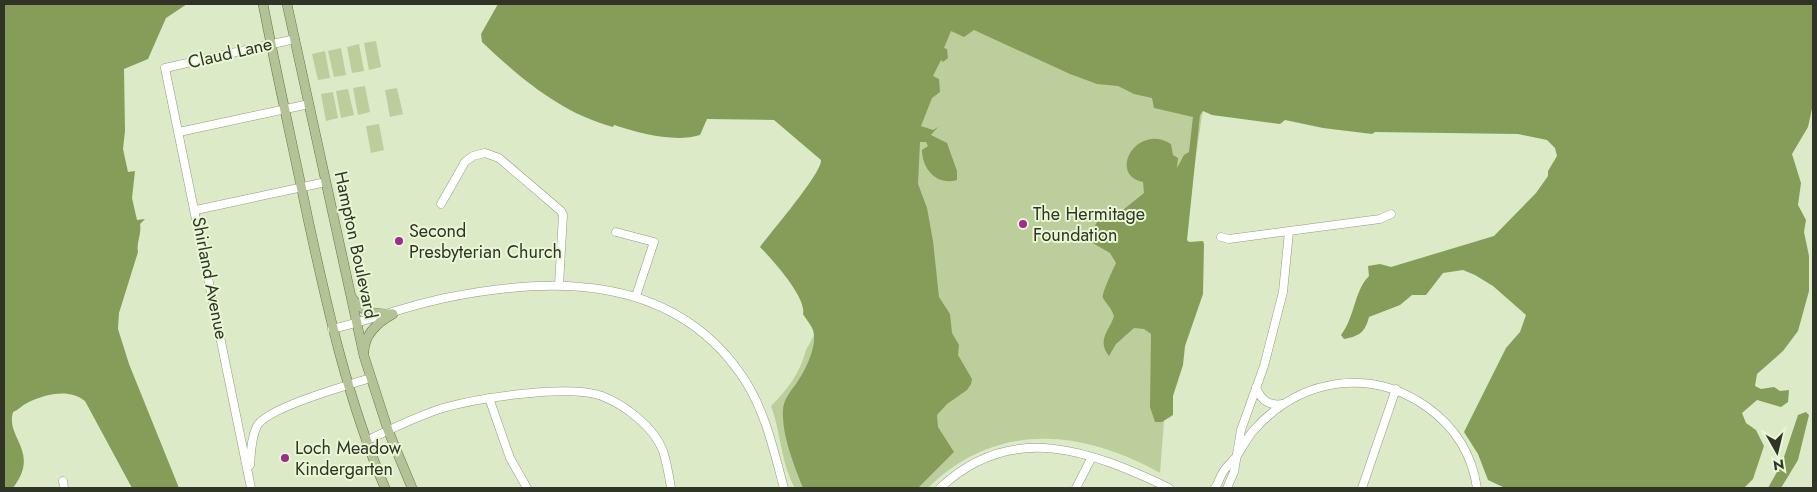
<svg xmlns="http://www.w3.org/2000/svg" width="1817" height="492" font-family="Jost,sans-serif">
<rect width="100%" height="100%" fill="#dceac7"/>
<!-- green -->
<g fill="#bbce9c">
<path d="M852 4H1084L1205 96 1189 201 1153 248 1167 382 1160 473C1081 429 996 421 928 488H795C781 464 781 433 771 406 788 389 800 373 806 350L912 154Z"/>
<path d="M376 41 381 67 369 70 364 43Z"/>
<path d="M359 44 364 71 352 73 347 47Z"/>
<path d="M341 48 346 75 334 77 328 51Z"/>
<path d="M325 51 330 78 318 80 312 54Z"/>
<path d="M365 86 370 112 358 115 353 88Z"/>
<path d="M397 88 403 114 390 117 385 90Z"/>
<path d="M348 89 354 115 341 118 336 91Z"/>
<path d="M333 92 338 118 326 121 321 94Z"/>
<path d="M379 124 384 150 371 153 366 126Z"/>
</g>
<!-- water -->
<g fill="#859d58">
<path d="M4 4H187L166 18 148 59 124 69 125 131 123 149 128 172 135 171 132 198 137 220 145 219 140 224C142 234 136 242 138 252L119 313 118 329 129 364 179 488H132L85 401C69 388 45 394 27 403 22 405 19 410 13 412 5 438 41 451 13 488H4Z"/>
<path d="M498 4H1813V104L1808 127 1792 154 1801 183 1798 205 1806 220 1804 232 1809 256V291L1798 331 1783 351 1757 374 1755 386 1761 389 1774 387 1780 391 1789 390 1788 402 1781 407 1757 400 1742 413 1746 423 1756 430 1764 446 1753 479 1744 488H1505L1488 480 1478 454 1464 432 1506 348 1520 332 1526 315 1493 286 1475 275 1463 270 1443 273 1426 295H1412L1400 305 1369 317C1365 332 1360 336 1344 339L1341 335C1355 317 1354 291 1369 276L1368 266 1380 264 1391 267 1494 236 1536 193 1548 176V171L1557 156 1555 148 1547 140 1518 134 1375 132 1372 134 1323 128 1285 120 1280 124 1212 115 1203 111 1200 115 1187 240 1189 242 1203 241 1204 244 1203 294 1185 346 1183 365 1173 396V415L1162 422H1155L1150 407 1151 334 1144 329 1134 328 1116 344 1109 356C1096 340 1110 330 1114 316 1111 307 1107 305 1103 298 1101 294 1113 270 1116 263L1110 253 1091 242V233L1097 222 1118 214 1144 193 1143 182C1107 175 1137 122 1171 144L1173 155 1178 158 1177 168 1184 155 1189 152 1193 117 1154 108 1152 98 1134 94 1118 86 1097 84 1070 74 974 30 964 37 951 31 944 48 947 49 948 58 943 62 941 60 933 76 939 79 940 92 932 98 921 126 933 130 938 127 931 135 947 143 957 171V180C937 186 922 169 922 150L928 146 926 142H920L918 184 927 208 933 241 939 297 950 314 952 333 959 345 958 355 972 379 971 384 967 390 947 404 937 415 938 427 954 452 918 488H803C794 465 782 436 783 411 783 400 790 392 796 384 805 371 818 346 813 330 811 325 806 319 803 314 807 298 772 259 760 247 771 232 822 173 821 160L774 120 707 119 700 135C675 143 639 133 614 125L613 127C561 113 520 78 482 42L481 34Z"/>
<path d="M1806 412 1809 415 1798 460 1781 488H1768L1782 463 1798 415Z"/>
</g>
<g fill="none" stroke-linecap="round" stroke-linejoin="round">
<defs>
<g id="minor">
<path d="M179 132 309 104"/>
<path d="M441 204 465 162 473 156 485 153 499 158 561 211 563 215 559 285"/>
<path d="M196 210 326 182"/>
<path d="M616 232 654 242 636 296"/>
<path d="M1221 237 1229 239 1380 219 1391 214"/>
<path d="M332 329C370 320 407 306 445 298 556 275 678 275 746 382 766 414 774 452 784 488"/>
<path d="M1256 388C1262 401 1269 406 1283 404"/>
<path d="M489 398 510 458 527 488"/>
<path d="M366 441C391 429 417 416 443 408 478 398 568 384 602 396 625 405 654 427 663 451 667 463 669 476 671 488"/>
<path d="M250 465C251 452 251 438 257 426 268 407 347 386 370 378"/>
<path d="M63 481 64 488"/>
<path d="M251 488 165 68 295 39"/>
<path d="M940 488C1012 420 1091 451 1169 488"/>
<path d="M1076 488 1092 457"/>
<path d="M1215 488C1219 482 1221 473 1226 468 1229 464 1233 461 1236 457 1242 449 1246 439 1253 431 1299 379 1369 366 1427 407 1455 427 1472 454 1477 488"/>
<path d="M1227 488 1234 472 1241 430 1264 366 1283 292 1289 232"/>
<path d="M1362 488 1396 389"/>
</g>
<g id="major">
<path d="M263 4C277 76 293 147 308 219 328 311 348 401 385 488"/>
<path d="M287 4 364 356 388 430 412 488"/>
<path d="M352 298C363 313 374 314 392 314"/>
<path d="M364 351C365 333 378 322 393 314"/>
</g>
</defs>
<!-- minor casing -->
<use href="#minor" stroke="#919d7d" stroke-width="9"/>
<!-- major casing -->
<use href="#major" stroke="#657742" stroke-width="10"/>
<!-- minor -->
<use href="#minor" stroke="#fff" stroke-width="8"/>
<!-- major -->
<use href="#major" stroke="#b4c397" stroke-width="9"/>
</g>
<!-- markers -->
<g fill="#9c2d8c" stroke="#eaf7d4" stroke-width="2">
<circle cx="1023" cy="224" r="5"/>
<circle cx="399" cy="241" r="5"/>
<circle cx="285" cy="458" r="5"/>
</g>
<g text-anchor="middle" dominant-baseline="central" stroke-width="4" stroke-linejoin="round" paint-order="stroke">
<!-- street labels -->
<g font-size="18" fill="#2f3427" stroke="#eaf7d4">
<text transform="translate(230 53) rotate(-13)">Claud Lane</text>
<text transform="translate(356 245) rotate(78)">Hampton Boulevard</text>
<text transform="translate(210 278) rotate(79)">Shirland Avenue</text>
</g>
<!-- poi labels -->
<g font-size="18" fill="#2f3427" stroke="#eaf7d4" text-anchor="start">
<text x="1033" y="214">The Hermitage<tspan x="1033" dy="21">Foundation</tspan></text>
<text x="409" y="231">Second<tspan x="409" dy="21">Presbyterian Church</tspan></text>
<text x="295" y="448">Loch Meadow<tspan x="295" dy="21">Kindergarten</tspan></text>
</g>
</g>
<!-- border -->
<rect width="1817" height="492" fill="none" stroke="#2f3427" stroke-width="10"/>
<!-- north arrow -->
<g transform="translate(1777 452) rotate(172)" stroke="#eaf7d4" stroke-width="4" paint-order="stroke">
<path d="M0-4L9 19L0 12L-9 19Z" fill="#2f3427"/>
<text y="-8" font-size="14" font-weight="bold" text-anchor="middle" fill="#2f3427">N</text>
</g>
</svg>
